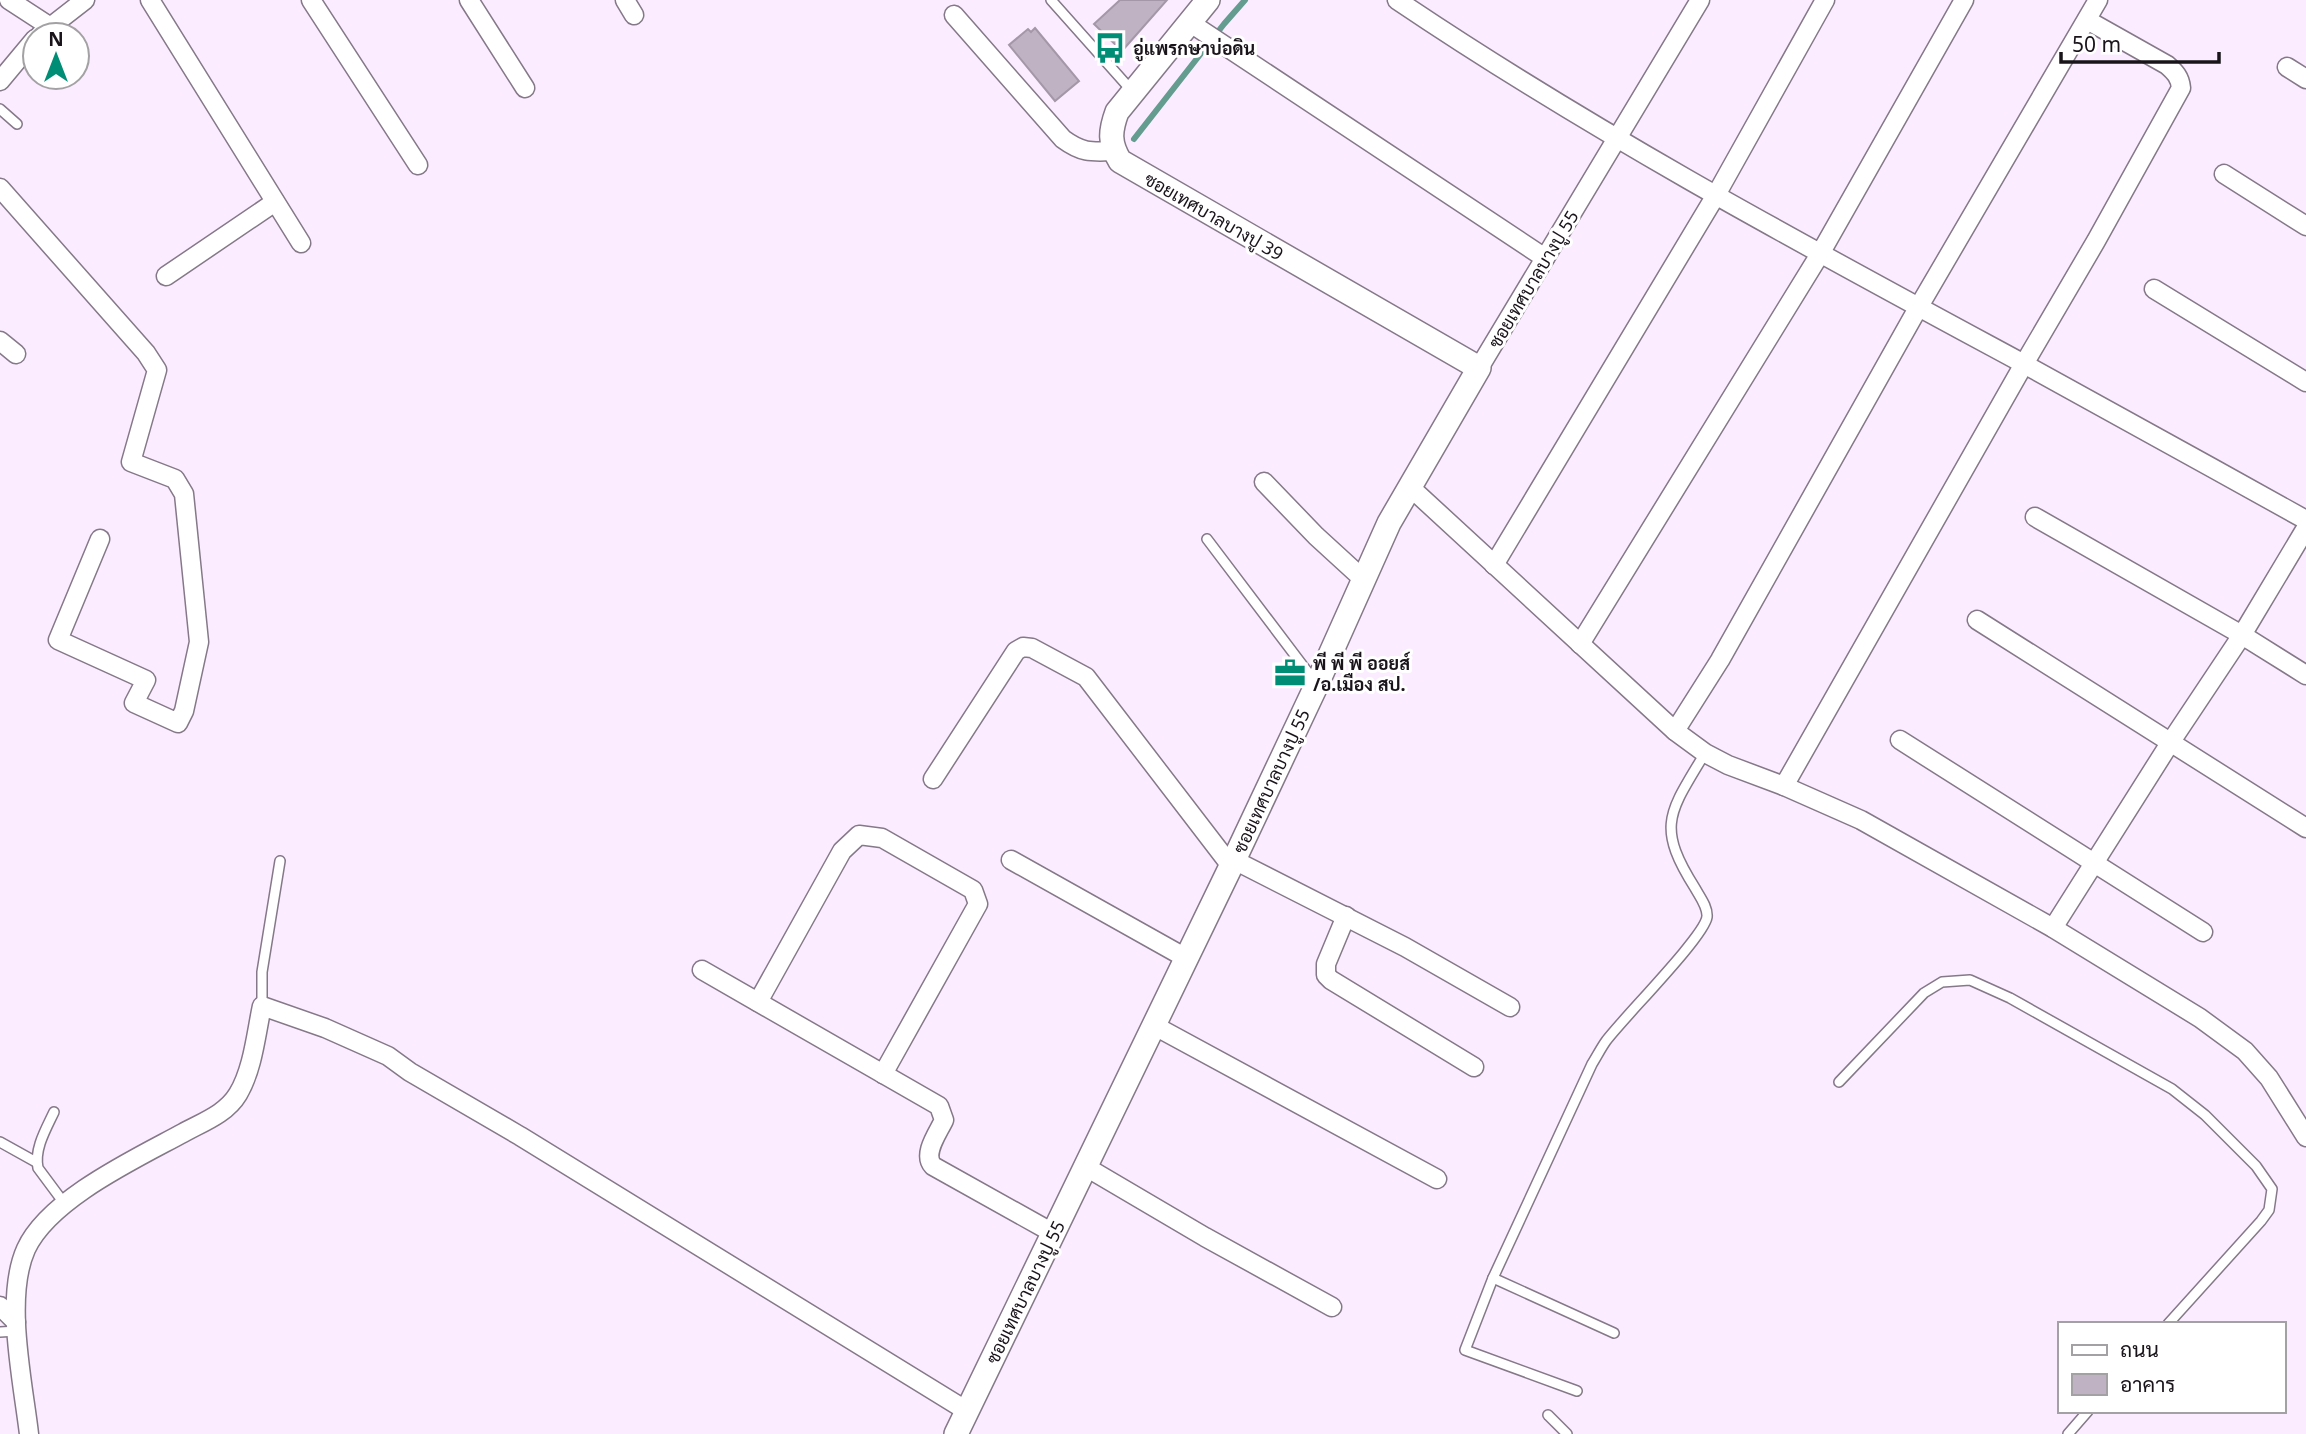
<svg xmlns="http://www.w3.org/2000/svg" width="2306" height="1434" font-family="'Noto Sans',Sarabun,sans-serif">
<rect width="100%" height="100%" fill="#fbedff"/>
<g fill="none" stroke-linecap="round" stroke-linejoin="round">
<!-- stream -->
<path stroke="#659c90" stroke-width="6" d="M1134 139 1224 24 1245 0"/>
</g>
<!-- building -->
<g fill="#bfb2c3" stroke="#a497a7" stroke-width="2">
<path d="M1120 0H1167L1122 51 1094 24Z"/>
<path d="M1035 28 1079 81 1055 101 1009 45 1028 29 1031 32Z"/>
</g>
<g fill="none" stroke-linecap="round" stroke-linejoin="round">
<defs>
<g id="service">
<path d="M1051 0 1132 91"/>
<path d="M0 109 17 124"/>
<path d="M1207 539 1316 683"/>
<path d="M262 1006V972L280 861"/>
<path d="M1839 1082 1924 993 1942 982 1970 980 2010 998 2172 1089 2205 1115 2256 1166 2272 1189 2269 1210 2261 1221 2168 1324"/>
<path d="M54 1112C46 1129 34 1149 38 1168L64 1203"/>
<path d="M0 1142 36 1162"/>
<path d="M1493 1278 1614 1333"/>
<path d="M0 1332 17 1331"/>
<path d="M1577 1391 1465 1350 1493 1278 1592 1064C1597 1056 1601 1048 1606 1041 1623 1018 1704 937 1707 917 1708 907 1700 897 1695 888 1655 825 1670 812 1705 753"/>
<path d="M1548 1415 1567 1434"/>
<path d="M2068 1434 2088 1411"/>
</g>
<g id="minor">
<path d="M9 0 49 26"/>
<path d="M150 0 301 243"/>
<path d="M311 0 418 165"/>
<path d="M469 0 525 88"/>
<path d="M625 0 634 15"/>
<path d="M1397 0C1597 135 1811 249 2024 364 2118 415 2212 468 2306 520"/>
<path d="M954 15 1063 139C1082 153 1091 152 1114 151"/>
<path d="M1189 22 1545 258"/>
<path d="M40 35 85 0"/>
<path d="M2287 67 2306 79"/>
<path d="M0 81 35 39"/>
<path d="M2224 174 2306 226"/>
<path d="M0 188 146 353 157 370 131 462 175 479 184 494 199 642 184 711 178 723 134 703 146 680 58 640 100 539"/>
<path d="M166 276 275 202"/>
<path d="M2154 289 2306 382"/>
<path d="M0 341 16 354"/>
<path d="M1479 368 1700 0"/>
<path d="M1264 482 1316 536 1363 579"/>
<path d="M1409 486 1675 731 1705 753 1728 765 1784 786 1861 820 2053 928 2200 1018 2245 1051 2269 1078 2306 1137"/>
<path d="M2035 517 2242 635 2306 675"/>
<path d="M1494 565 1716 195 1825 0"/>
<path d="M1977 620 2306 828"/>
<path d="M1580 644 1820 254 1964 0"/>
<path d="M1675 731 1720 660 1918 308 2098 0"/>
<path d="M1900 740 2203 932"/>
<path d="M933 779 1016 651 1023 647 1032 648 1086 677 1231 866"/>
<path d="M1784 786 2024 364 2096 241 2181 88C2180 77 2175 72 2167 65L2087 20"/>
<path d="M1011 860 1186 958"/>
<path d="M1234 860 1405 947 1510 1007"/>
<path d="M1346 916 1326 964V975L1331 980 1474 1067"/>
<path d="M2053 928 2170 743 2242 635 2306 528"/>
<path d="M702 970 939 1106 944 1120C938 1133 922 1154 933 1166L1053 1233"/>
<path d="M758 1002 842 851 859 835 882 838 973 890 978 904 883 1074"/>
<path d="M1153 1025 1437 1179"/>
<path d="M1086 1167 1205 1237 1332 1307"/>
<path d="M0 1306 16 1322"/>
<path d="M29 1434C23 1382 4 1298 26 1249 49 1199 135 1159 183 1133 203 1122 226 1114 238 1094 253 1069 256 1034 262 1006L325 1028 388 1056 410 1072 520 1136 967 1411"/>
</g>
<path id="tertiary" d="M956 1434 1234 860 1317 684 1389 523 1479 368 1120 161C1109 143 1110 131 1117 112L1208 0"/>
</defs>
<!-- service casing -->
<use href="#service" stroke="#857888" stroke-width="12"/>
<!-- minor casing -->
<use href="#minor" stroke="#857888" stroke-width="21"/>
<!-- tertiary casing -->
<use href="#tertiary" stroke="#857888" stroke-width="26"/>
<!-- service -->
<use href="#service" stroke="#fff" stroke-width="9"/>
<!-- minor -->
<use href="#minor" stroke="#fff" stroke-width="18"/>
<!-- tertiary -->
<use href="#tertiary" stroke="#fff" stroke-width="23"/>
</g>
<!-- icons -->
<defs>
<symbol id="bus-bare" viewBox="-9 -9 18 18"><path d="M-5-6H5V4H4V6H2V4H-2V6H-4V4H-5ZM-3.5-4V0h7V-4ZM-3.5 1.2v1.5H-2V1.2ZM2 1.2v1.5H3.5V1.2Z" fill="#008d76" stroke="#fff" stroke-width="2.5" paint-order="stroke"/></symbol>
<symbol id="office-bare" viewBox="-9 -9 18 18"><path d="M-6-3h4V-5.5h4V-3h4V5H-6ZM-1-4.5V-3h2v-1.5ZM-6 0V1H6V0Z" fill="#008d76" stroke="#fff" stroke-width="2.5" paint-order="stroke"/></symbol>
</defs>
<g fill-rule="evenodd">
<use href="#bus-bare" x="1088" y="26" width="44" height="44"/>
<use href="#office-bare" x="1268" y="651" width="44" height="44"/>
</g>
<g text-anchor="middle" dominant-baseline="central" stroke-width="6" stroke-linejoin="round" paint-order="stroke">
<!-- poi labels -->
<g font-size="18" font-weight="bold" fill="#19141a" stroke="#fff" text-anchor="start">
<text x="1133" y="48">อู่แพรกษาบ่อดิน</text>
<text x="1313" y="663">พี พี พี ออยส์<tspan x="1313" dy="21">/อ.เมือง สป.</tspan></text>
</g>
<!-- street labels -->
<g font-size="18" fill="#19141a" stroke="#fff">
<text transform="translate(1214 216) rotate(30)">ซอยเทศบาลบางปู 39</text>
<text transform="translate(1533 279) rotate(-59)">ซอยเทศบาลบางปู 55</text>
<text transform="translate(1271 781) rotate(-65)">ซอยเทศบาลบางปู 55</text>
<text transform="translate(1025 1292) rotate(-64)">ซอยเทศบาลบางปู 55</text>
</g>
</g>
<!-- legend -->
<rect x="2058" y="1322" width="228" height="91" fill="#ffffff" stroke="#a3a1a3" stroke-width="2"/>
<rect x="2072" y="1345" width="35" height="10" fill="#ffffff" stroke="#a3a1a3" stroke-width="2"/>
<text x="2120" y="1357" font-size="21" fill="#19141a">ถนน</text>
<rect x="2072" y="1374" width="35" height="21" fill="#bfb2c3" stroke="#a3a1a3" stroke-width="2"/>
<text x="2120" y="1392" font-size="21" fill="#19141a">อาคาร</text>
<!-- north arrow -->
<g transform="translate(56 56)"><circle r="33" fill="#ffffff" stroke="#a3a1a3" stroke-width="2"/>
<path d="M0-5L12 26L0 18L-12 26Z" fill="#008d76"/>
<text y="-10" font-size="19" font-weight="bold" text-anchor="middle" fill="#19141a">N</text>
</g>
<!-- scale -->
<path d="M2061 52v10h158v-10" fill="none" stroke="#19141a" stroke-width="3.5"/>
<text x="2072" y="52" font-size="21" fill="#19141a" stroke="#ffffff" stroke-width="5" paint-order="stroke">50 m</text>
</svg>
